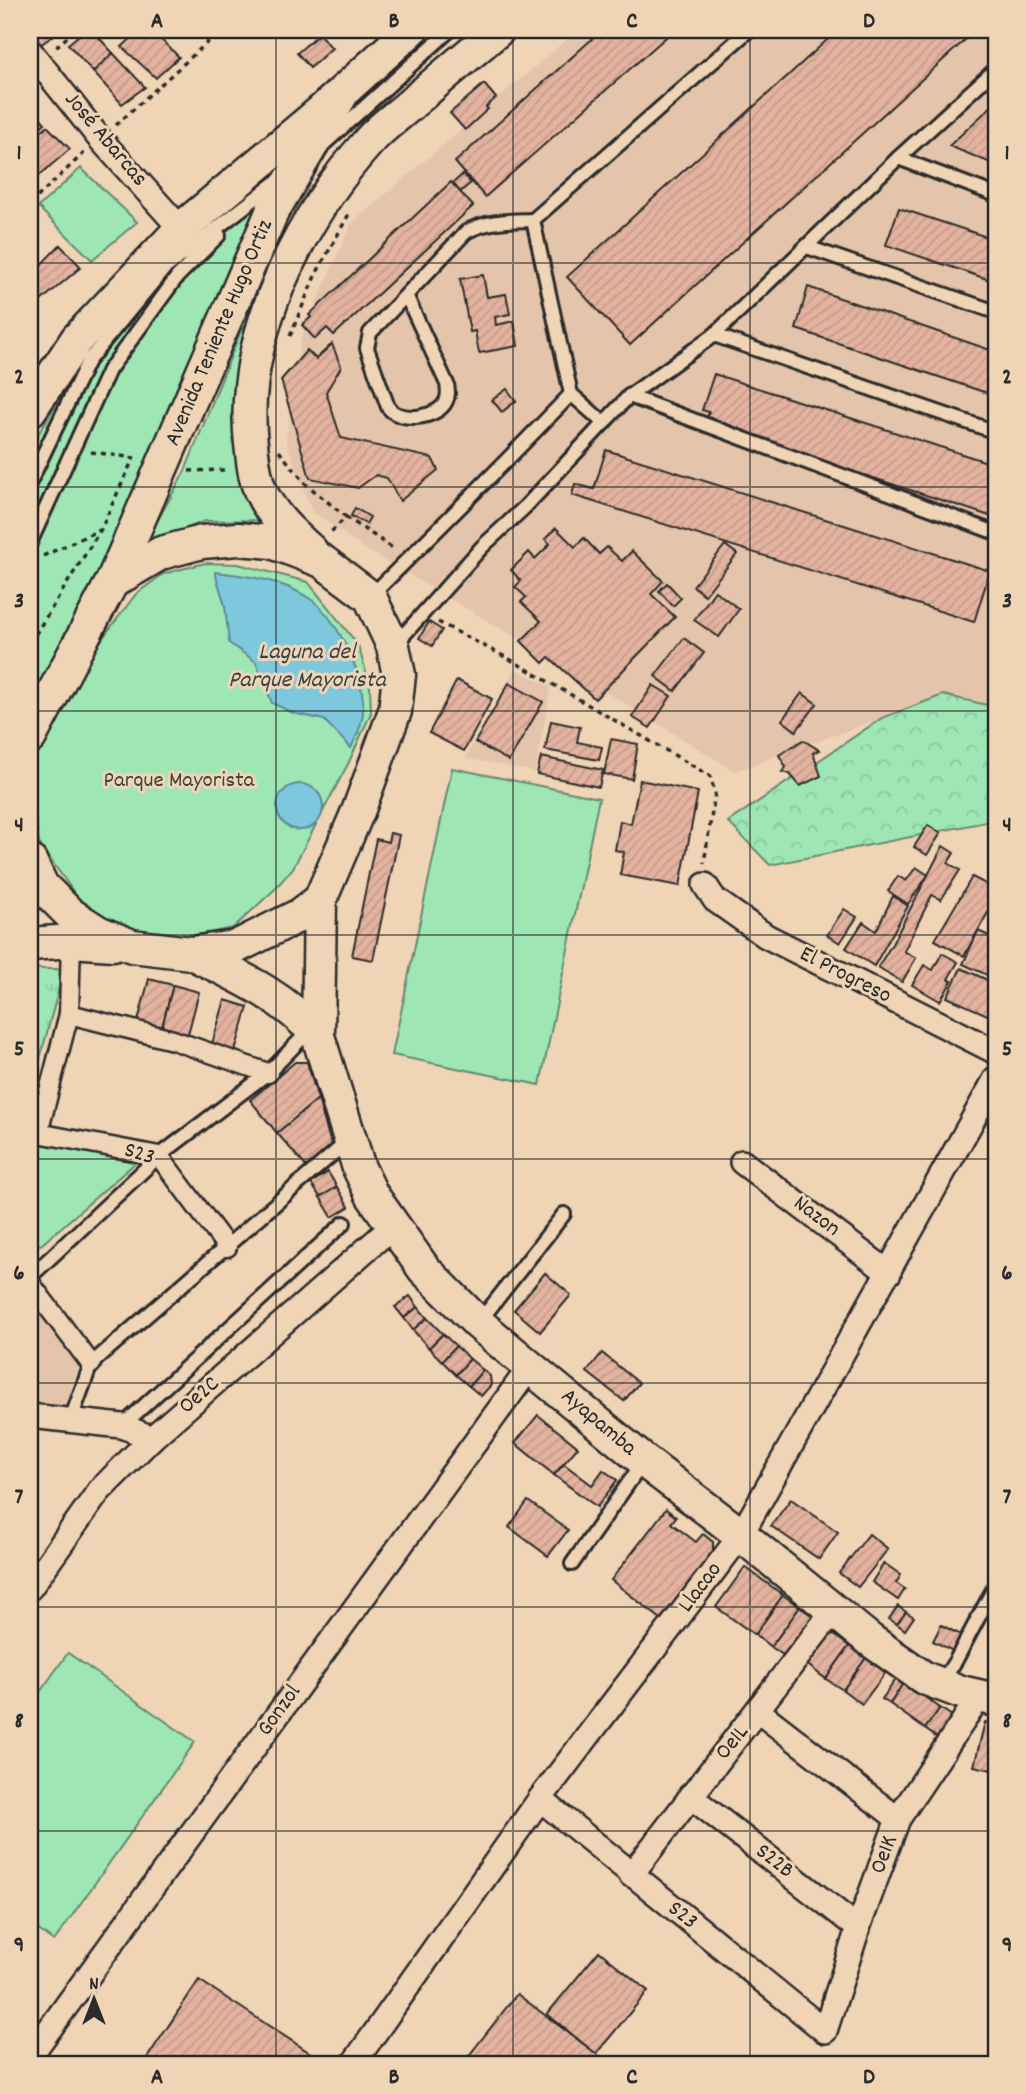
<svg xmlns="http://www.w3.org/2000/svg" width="1026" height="2094" font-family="Dekko,sans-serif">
<defs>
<pattern id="grass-tufts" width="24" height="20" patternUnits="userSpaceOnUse" patternTransform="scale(1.75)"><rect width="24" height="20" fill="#9ee7b5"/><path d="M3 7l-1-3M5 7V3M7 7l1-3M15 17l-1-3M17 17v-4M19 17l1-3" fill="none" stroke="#88c69c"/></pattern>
<pattern id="forest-crowns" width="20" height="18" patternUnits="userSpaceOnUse" patternTransform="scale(1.75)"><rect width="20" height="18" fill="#9ee7b5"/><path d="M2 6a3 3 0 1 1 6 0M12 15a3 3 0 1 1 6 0" fill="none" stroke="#88c69c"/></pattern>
<pattern id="building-hatch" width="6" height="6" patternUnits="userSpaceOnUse" patternTransform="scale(1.75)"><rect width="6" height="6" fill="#e4b3a0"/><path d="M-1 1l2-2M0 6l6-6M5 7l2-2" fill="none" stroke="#c49a8a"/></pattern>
</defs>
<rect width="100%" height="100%" fill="#efd4b6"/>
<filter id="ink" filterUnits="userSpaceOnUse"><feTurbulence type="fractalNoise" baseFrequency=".0143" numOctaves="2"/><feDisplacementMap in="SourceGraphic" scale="14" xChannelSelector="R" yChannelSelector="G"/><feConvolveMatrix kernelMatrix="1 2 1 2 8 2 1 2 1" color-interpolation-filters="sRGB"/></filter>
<g filter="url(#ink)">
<!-- built -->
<g fill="#e4c4aa">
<path d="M578 30H996V707L943 696 735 771 549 657 362 547 312 511 286 441 301 338 352 223Z"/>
<path d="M515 669 551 687 535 772 465 758Z"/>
<path d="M35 1308 88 1372 82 1418 30 1409V1332Z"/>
</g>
<!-- grass -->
<path fill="url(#grass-tufts)" stroke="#648970" stroke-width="2" d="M30 969H64L34 1081 30 1073Z"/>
<!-- forest -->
<path fill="url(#forest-crowns)" stroke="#648970" stroke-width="2" d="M943 695 996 707V820L770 865 728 822 882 718Z"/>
<!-- green -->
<g fill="#9ee7b5" stroke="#648970" stroke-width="2">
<path d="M81 168 137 222 92 260 38 207Z"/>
<path d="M297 169 30 723V448L87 353Z"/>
<path d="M287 215 234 418 264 520 205 521 144 545 185 471Z"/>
<path d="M205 563 238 564 308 582 358 645 370 686 371 713 349 762 293 868 274 890 233 928 187 937 131 931 82 904 39 843 30 778V758L74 676 136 594 163 574Z"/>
<path d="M452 768 599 798 540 1085 392 1055Z"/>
<path d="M30 1124 135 1163 41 1245 30 1243Z"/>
<path d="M68 1653 195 1742 54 1941 30 1924V1706Z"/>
</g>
<!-- water -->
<g fill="#7ec8de" stroke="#5d8996" stroke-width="2">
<path d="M215 572C248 576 280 579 309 598 336 616 361 669 363 701 365 719 358 733 351 748L324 720 293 713 272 703 256 662 229 643 225 606Z"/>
<circle cx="300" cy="807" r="23"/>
</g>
<!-- building -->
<g fill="url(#building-hatch)" stroke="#2b2b2b" stroke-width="2">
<path d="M30 30H61L39 46 30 35Z"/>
<path d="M85 30H92L113 53 93 72 68 44Z"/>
<path d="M140 30H151L179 57 156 78 122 47Z"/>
<path d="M602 30H674L485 197 455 162Z"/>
<path d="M838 30H976L630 345 567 277Z"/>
<path d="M319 34 332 48 310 68 297 53Z"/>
<path d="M113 53 145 87 122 104 93 72Z"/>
<path d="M484 84 496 98 486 107 488 109 465 130 450 113Z"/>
<path d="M996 102V165L949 146Z"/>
<path d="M32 108 45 123 30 137V110Z"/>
<path d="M47 126 70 149 34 180 30 176V142Z"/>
<path d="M463 174 471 183 460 192 453 183Z"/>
<path d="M451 182 473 206 334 335 327 328 315 339 302 325 311 317 309 315Z"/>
<path d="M899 208 996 240V282L886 245Z"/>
<path d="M60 245 81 267 30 310V271L32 274Z"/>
<path d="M483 275 487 297 506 294 510 314 495 317 496 325 514 321 518 346 479 353 475 331 470 332 460 279Z"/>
<path d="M808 287 996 352V396L796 329Z"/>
<path d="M332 344 341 367 326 392 341 438 432 458 438 470 400 501 387 478 376 475 358 488 310 478 281 380 307 350 316 359Z"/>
<path d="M714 374 996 465V518L705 423 709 412 702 410Z"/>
<path d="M507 389 516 401 502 412 492 400Z"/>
<path d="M606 450 990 571 974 622 572 495 575 484 594 489Z"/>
<path d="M355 508 370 517 366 524 351 516Z"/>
<path d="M556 528 575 547 584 538 599 554 607 547 622 561 632 551 663 581 651 594 675 617 595 699 549 657 543 663 521 641 541 621 521 602 526 597 515 587 521 581 511 570 529 552 535 559 550 544 545 539Z"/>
<path d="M725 545 737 554 705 595 693 586Z"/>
<path d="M667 583 681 598 673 606 659 591Z"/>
<path d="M715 591 739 609 719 637 694 620Z"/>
<path d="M429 622 442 630 432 646 419 638Z"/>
<path d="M684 638 704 653 675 691 655 676Z"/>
<path d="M457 680 492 699 464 751 429 733Z"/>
<path d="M509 683 543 702 509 761 475 742Z"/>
<path d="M653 685 671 696 650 728 632 717Z"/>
<path d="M802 693 817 704 796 731 782 720Z"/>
<path d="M551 721 580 727 577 742 602 747 599 760 545 750Z"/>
<path d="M611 739 638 744 632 779 604 774Z"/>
<path d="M803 740 819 750 813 753 821 776 800 786 790 774 782 772 786 767 779 755Z"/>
<path d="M541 757 603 770 599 787 537 774Z"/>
<path d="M640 780 698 792 680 886 620 875 624 852 615 850 620 821 631 824Z"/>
<path d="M928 825 941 833 927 855 914 847Z"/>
<path d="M390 833 399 835 373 960 352 956 376 839 388 842Z"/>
<path d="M943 846 954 853 948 863 960 870 941 900 932 895 904 951 916 958 902 982 878 967 892 944Z"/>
<path d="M916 867 928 875 908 904 888 891 898 876 906 881Z"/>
<path d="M972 877 996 889V898L964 956 935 940Z"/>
<path d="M893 896 908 906 874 966 846 948 863 922 876 931Z"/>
<path d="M844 909 857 917 840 943 827 935Z"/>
<path d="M978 931 996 939V979L963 964Z"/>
<path d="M942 953 958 962 948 979 952 981 940 1001 912 985 924 965 933 970Z"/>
<path d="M961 968 996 984V1013L994 1018 947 997Z"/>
<path d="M149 979 173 985 161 1031 137 1025Z"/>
<path d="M173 985 199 992 187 1038 161 1031Z"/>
<path d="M225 1000 248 1007 234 1054 211 1047Z"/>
<path d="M295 1062H307L318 1099 277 1133 250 1100Z"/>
<path d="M318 1099 333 1151 308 1169 277 1133Z"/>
<path d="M328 1172 337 1187 320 1197 311 1183Z"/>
<path d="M337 1187 349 1207 332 1217 320 1197Z"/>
<path d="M545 1273 571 1295 540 1332 514 1310Z"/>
<path d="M410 1296 418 1307 404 1318 395 1307Z"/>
<path d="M418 1307 427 1318 413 1330 404 1318Z"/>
<path d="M427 1318 443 1334 429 1348 413 1330Z"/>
<path d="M443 1334 456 1346 442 1361 429 1348Z"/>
<path d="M456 1346 470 1359 456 1375 442 1361Z"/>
<path d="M602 1353 639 1383 624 1401 587 1372Z"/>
<path d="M470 1359 483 1370 469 1386 456 1375Z"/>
<path d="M483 1370 490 1376 491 1385 481 1396 469 1386Z"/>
<path d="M538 1415 578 1447 554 1475 515 1443Z"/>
<path d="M564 1464 592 1485 603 1470 617 1480 597 1507 554 1475Z"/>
<path d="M791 1499 838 1532 819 1559 771 1526Z"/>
<path d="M528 1501 568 1530 548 1556 509 1527Z"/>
<path d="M666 1509 676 1517 671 1523 696 1542 703 1534 713 1542V1553L661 1619 611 1580Z"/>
<path d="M869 1534 888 1549 858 1587 839 1573Z"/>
<path d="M884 1563 901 1575 896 1583 905 1589 898 1600 872 1582Z"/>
<path d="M745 1567 783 1595 755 1635 716 1607Z"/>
<path d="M783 1595 800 1607 771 1647 755 1635Z"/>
<path d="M898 1606 906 1612 897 1624 889 1619Z"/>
<path d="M800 1607 818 1620 789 1659 771 1647Z"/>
<path d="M906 1612 914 1617 905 1630 897 1624Z"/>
<path d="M941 1625 961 1635 953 1651 933 1641Z"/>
<path d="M829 1631 849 1646 826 1679 805 1663Z"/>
<path d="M849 1646 866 1658 843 1690 826 1679Z"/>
<path d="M866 1658 886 1672 862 1704 843 1690Z"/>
<path d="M897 1678 904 1682 890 1704 882 1699Z"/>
<path d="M904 1682 940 1708 925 1729 890 1704Z"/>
<path d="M940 1708 955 1718 940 1740 925 1729Z"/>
<path d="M985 1722 996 1725V1771L974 1766Z"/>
<path d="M599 1951 648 1991 596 2054 547 2014Z"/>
<path d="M199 1980 327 2064H143Z"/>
<path d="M517 1994 610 2064H467L464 2062Z"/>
</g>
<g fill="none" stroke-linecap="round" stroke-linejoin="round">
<defs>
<g id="service">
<path d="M325 143 450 30"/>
<path d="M898 158 996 195"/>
<path d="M807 247 996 312"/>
<path d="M406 295 447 384C448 390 449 395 446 401 438 419 399 423 388 407L367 348 370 333 466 232C487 220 510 221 533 220"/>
<path d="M714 335 996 432"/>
<path d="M629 396 996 533"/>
<path d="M604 423 571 394 533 220 749 30"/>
<path d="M30 482 88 361 164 269 279 180"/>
<path d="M30 543 109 370 177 277 219 235"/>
<path d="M370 597C437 530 505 463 571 394"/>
<path d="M394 646 482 547 526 506 629 396 714 335 898 158 996 69"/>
<path d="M30 1277 159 1156 268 1073 311 1029"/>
<path d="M479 1322 564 1214"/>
<path d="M71 1419 91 1364 349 1140"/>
<path d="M122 1426 344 1223"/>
<path d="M572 1564 644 1461"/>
<path d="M940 1685 956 1660 996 1584"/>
</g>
<g id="pedestrian">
<path d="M69 1014 173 1040 268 1073"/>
<path d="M30 1107 38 1133 159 1156 227 1247"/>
<path d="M38 1133 69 1014 71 941"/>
<path d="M30 1283 91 1364"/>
</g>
<g id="minor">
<path d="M30 51 100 139 181 229"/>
<path d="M705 885 715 900 766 936 996 1052"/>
<path d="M742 1162 889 1273"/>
<path d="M30 1416 122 1426 152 1438"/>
<path d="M30 1588 99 1491 152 1438 393 1226"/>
<path d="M758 1711 898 1819"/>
<path d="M690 1796 858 1928"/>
<path d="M540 1799 825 2031 858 1928 898 1819 980 1696"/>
<path d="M631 1875 833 1611"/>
<path d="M30 2056 530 1367"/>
<path d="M353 2064 540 1799 741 1535 996 1078"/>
</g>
<g id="secondary">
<path d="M30 410 77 339 181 229 318 114 411 30"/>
<path d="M311 551C291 533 271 515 260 490 254 476 253 460 251 444 239 338 300 218 369 141 382 126 399 115 413 102 441 78 469 54 498 30"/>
<path d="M30 737 112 582 272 212 343 92"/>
<path d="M30 861 42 886 70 914 98 932 132 946 191 953 236 947 300 915 320 900 359 809 395 711 399 675 393 646 370 597 322 561 272 542 238 539 202 542 161 553 112 582"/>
<path d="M320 900 318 1036 359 1168 372 1195 424 1269 478 1323 530 1367 644 1461 741 1535 870 1640 924 1678 961 1692 996 1700"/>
<path d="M30 944 71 941 113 944"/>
<path d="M191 953C238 976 284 996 318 1036"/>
</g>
</defs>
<!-- service casing -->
<use href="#service" stroke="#2b2b2b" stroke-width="18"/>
<!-- pedestrian casing -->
<use href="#pedestrian" stroke="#2b2b2b" stroke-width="23"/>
<!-- minor casing -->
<use href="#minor" stroke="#2b2b2b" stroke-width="28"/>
<!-- secondary casing -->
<use href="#secondary" stroke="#2b2b2b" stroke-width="37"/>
<!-- path -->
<g stroke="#2b2b2b" stroke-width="3.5" stroke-dasharray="5 5" stroke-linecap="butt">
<path d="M56 47 75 30"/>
<path d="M116 125 221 30"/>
<path d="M30 204 84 153"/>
<path d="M290 336 315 276 349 214"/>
<path d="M279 451 306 484 346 517 330 533"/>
<path d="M91 452 135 458"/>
<path d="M189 471 227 470"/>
<path d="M346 517 394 549"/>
<path d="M43 556 99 530"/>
<path d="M30 581 32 561 36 559"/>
<path d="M438 622 513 661 710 776 715 793 704 863"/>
<path d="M30 643 101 529 134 457"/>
</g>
<!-- service -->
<use href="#service" stroke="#efd4b6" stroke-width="12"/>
<!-- pedestrian -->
<use href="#pedestrian" stroke="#efd4b6" stroke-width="18"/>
<!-- minor -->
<use href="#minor" stroke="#efd4b6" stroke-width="23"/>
<!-- secondary -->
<use href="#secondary" stroke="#efd4b6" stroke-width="32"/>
</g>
</g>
<!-- grid -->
<path fill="none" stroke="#2b2b2b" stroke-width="2" stroke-opacity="0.55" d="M276 30V2064M513 30V2064M750 30V2064M30 263H996M30 487H996M30 711H996M30 935H996M30 1159H996M30 1383H996M30 1607H996M30 1831H996"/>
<g text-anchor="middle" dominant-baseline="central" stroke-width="6" stroke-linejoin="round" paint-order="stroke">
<!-- street labels -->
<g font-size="23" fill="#2b2b2b" stroke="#efd4b6">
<text transform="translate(105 140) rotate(50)">José Abarcas</text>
<text transform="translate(220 333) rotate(-67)">Avenida Teniente Hugo Ortiz</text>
<text transform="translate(845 976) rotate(27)">El Progreso</text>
<text transform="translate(139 1155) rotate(17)">S23</text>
<text transform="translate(816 1217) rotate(37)">Nazon</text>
<text transform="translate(200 1396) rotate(-41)">Oe2C</text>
<text transform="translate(598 1423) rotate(40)">Ayapamba</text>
<text transform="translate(701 1588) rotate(-53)">Llacao</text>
<text transform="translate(280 1711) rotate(-54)">Gonzol</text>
<text transform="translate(733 1743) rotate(-51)">Oe1L</text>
<text transform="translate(885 1855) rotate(-70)">Oe1K</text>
<text transform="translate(774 1862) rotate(38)">S22B</text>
<text transform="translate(682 1916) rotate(39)">S23</text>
</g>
<!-- park labels -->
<g font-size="23" fill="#3c4740" stroke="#efd4b6">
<text x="179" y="781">Parque Mayorista</text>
</g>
<!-- water labels -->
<g font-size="24" font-style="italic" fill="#374346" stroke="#efd4b6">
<text x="307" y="653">Laguna del<tspan x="307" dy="28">Parque Mayorista</tspan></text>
</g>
</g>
<!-- margin -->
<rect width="1026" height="2094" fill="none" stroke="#efd4b6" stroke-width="77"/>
<!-- north arrow -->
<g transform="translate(94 1999)" stroke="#efd4b6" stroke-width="5" paint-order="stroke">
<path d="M0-5L12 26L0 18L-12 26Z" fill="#2b2b2b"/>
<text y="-10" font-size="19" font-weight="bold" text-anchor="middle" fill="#2b2b2b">N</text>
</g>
<rect x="38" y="38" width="950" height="2018" fill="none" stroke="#2b2b2b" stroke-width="2.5"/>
<g font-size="23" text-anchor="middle" font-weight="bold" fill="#2b2b2b">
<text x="157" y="27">A</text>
<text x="394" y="27">B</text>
<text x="632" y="27">C</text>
<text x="869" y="27">D</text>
<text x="19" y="159">1</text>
<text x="1007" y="159">1</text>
<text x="19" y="383">2</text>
<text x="1007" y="383">2</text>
<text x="19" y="607">3</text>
<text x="1007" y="607">3</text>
<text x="19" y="831">4</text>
<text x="1007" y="831">4</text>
<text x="19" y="1055">5</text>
<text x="1007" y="1055">5</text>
<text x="19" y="1279">6</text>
<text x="1007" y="1279">6</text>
<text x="19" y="1503">7</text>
<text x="1007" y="1503">7</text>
<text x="19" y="1727">8</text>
<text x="1007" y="1727">8</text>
<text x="19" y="1951">9</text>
<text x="1007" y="1951">9</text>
<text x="157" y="2083">A</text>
<text x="394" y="2083">B</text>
<text x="632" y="2083">C</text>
<text x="869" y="2083">D</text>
</g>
</svg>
